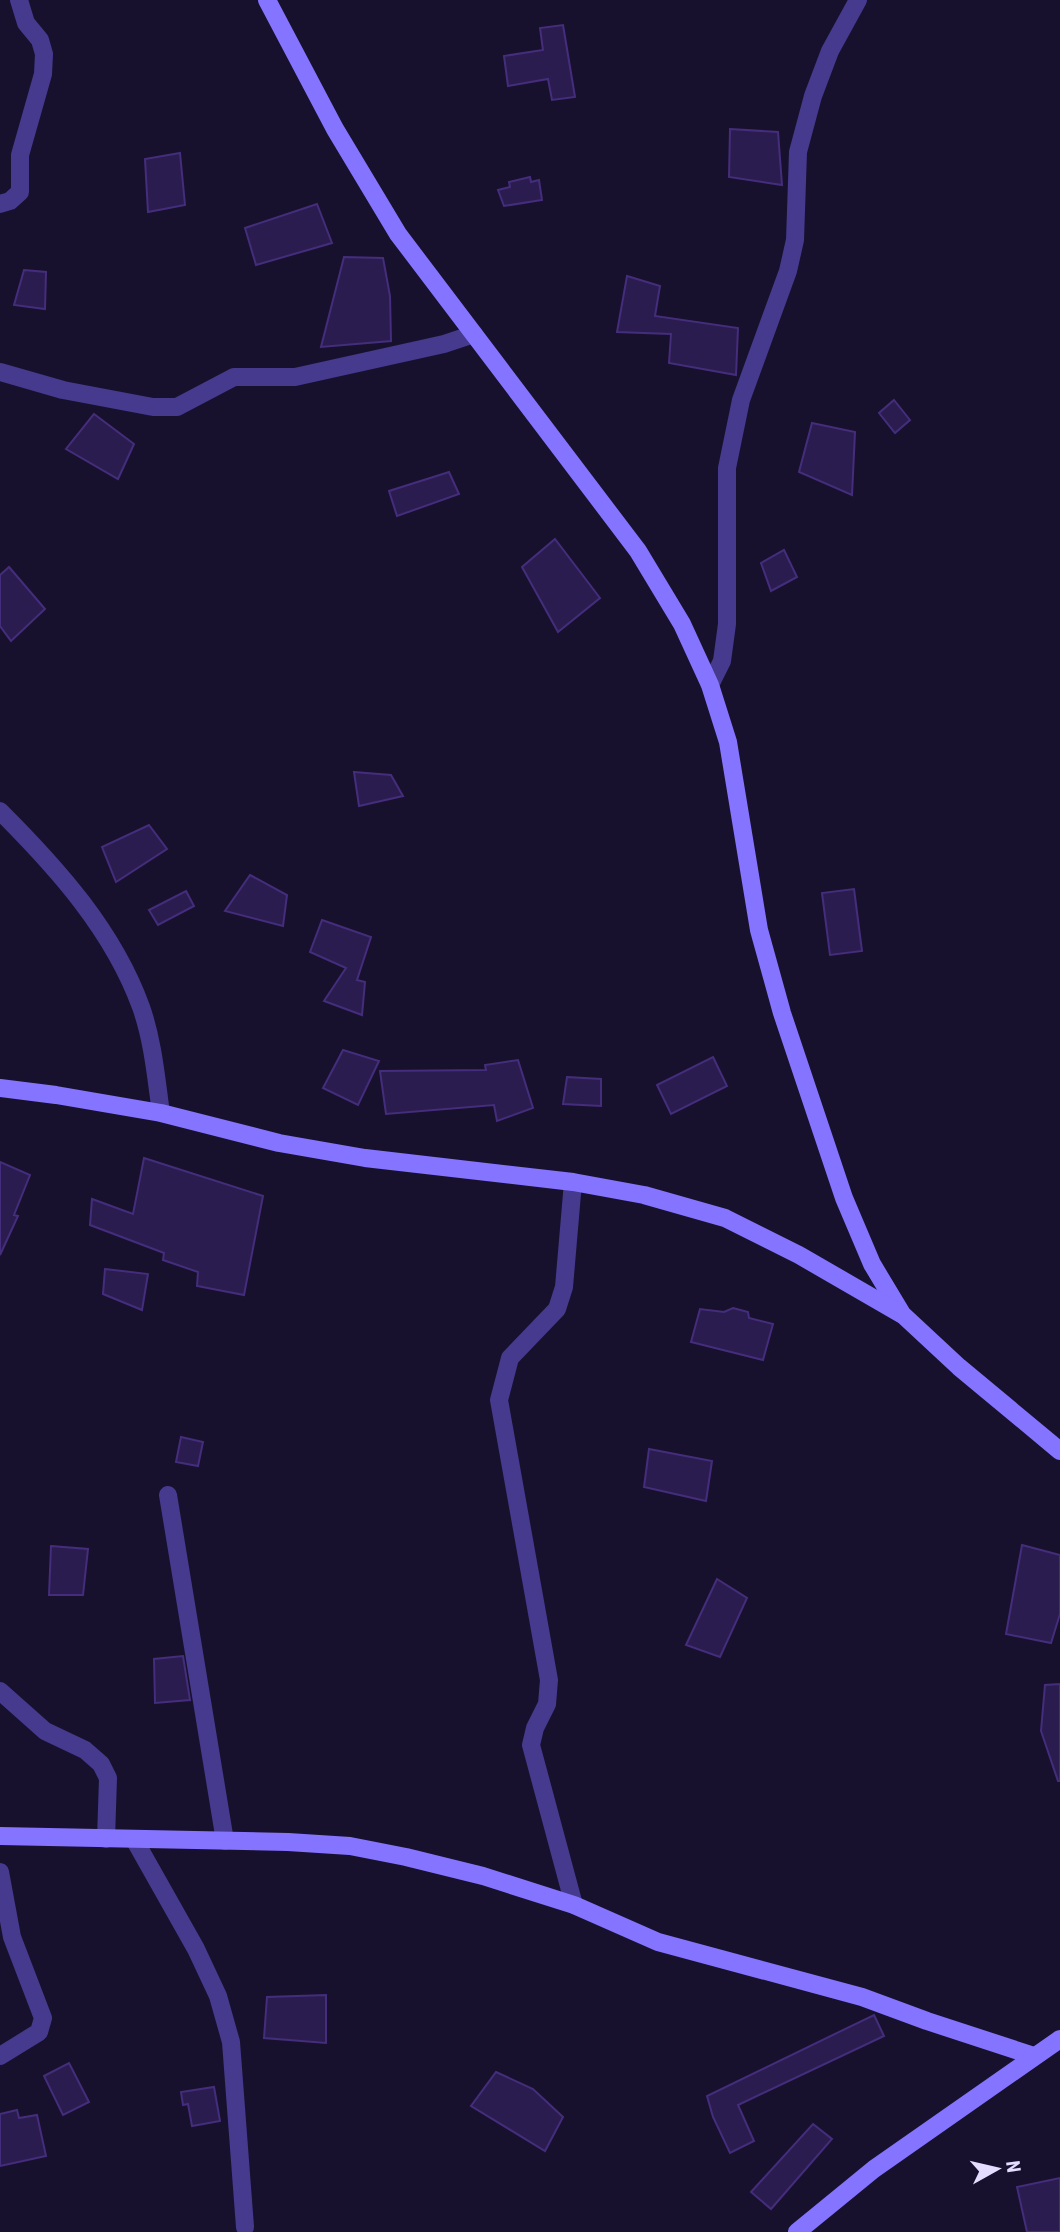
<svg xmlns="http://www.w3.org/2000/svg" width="1060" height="2232" font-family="'Roboto Condensed',sans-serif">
<rect width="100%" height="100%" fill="#18112d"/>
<!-- building -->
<g fill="#2b1c4f" stroke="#442d7c" stroke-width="2">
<path d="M563 25 575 97 552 100 548 79 508 86 504 56 543 50 540 28Z"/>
<path d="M730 129 778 132 782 185 729 177Z"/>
<path d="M180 153 185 205 148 212 145 159Z"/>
<path d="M530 177 531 182 539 180 542 200 504 206 498 190 510 187 509 182Z"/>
<path d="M317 204 332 243 256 265 245 228Z"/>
<path d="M344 257 383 258 390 296 391 341 321 347Z"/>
<path d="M24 270 46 272 45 309 14 305Z"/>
<path d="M627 276 660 286 655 316 738 328 736 375 669 363 671 334 617 332Z"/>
<path d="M894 400 910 420 895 433 879 413Z"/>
<path d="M94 414 134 444 118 479 66 449Z"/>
<path d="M812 423 855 432 852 495 799 472Z"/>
<path d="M449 472 459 494 397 516 389 491Z"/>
<path d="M555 539 600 598 558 632 522 567Z"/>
<path d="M784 550 797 577 771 591 761 563Z"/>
<path d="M9 567 45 609 11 641 0 626V575Z"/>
<path d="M354 772 391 775 403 796 359 806Z"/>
<path d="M149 825 167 849 116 882 102 847Z"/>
<path d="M250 875 287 895 283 926 225 911Z"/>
<path d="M854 889 862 951 830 955 822 893Z"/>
<path d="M186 891 194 906 158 925 149 910Z"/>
<path d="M322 920 371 937 357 980 365 982 362 1015 324 1001 346 968 310 952Z"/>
<path d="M343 1050 379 1061 358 1105 323 1088Z"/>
<path d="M713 1057 727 1086 671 1114 657 1085Z"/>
<path d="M518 1060 533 1108 497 1121 494 1105 386 1114 380 1071 486 1070 485 1065Z"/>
<path d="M567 1077 601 1079V1106L563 1104Z"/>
<path d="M144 1158 263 1196 244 1295 197 1286 198 1272 163 1260 164 1253 90 1225 92 1199 133 1214Z"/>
<path d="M0 1162 30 1175 14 1215 18 1216 0 1255Z"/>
<path d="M105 1269 148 1274 142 1310 103 1294Z"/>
<path d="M733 1308 748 1312 749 1318 773 1324 763 1360 691 1342 700 1309 724 1312Z"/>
<path d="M181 1437 203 1442 198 1466 176 1462Z"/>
<path d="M649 1449 712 1461 706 1501 644 1487Z"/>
<path d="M1022 1545 1060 1555V1614L1051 1643 1006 1634Z"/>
<path d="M51 1546 88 1549 83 1595H49Z"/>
<path d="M717 1579 747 1598 720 1657 686 1645Z"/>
<path d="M183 1656 190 1700 155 1703 154 1659Z"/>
<path d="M1060 1684V1781H1058L1041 1731 1045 1685Z"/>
<path d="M326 1995V2043L264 2038 267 1997Z"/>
<path d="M874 2015 884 2036 738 2105 754 2141 730 2153 713 2117 707 2096Z"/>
<path d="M69 2063 89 2102 63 2115 44 2076Z"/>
<path d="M496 2072 533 2089 563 2117 545 2151 471 2106Z"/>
<path d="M214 2087 220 2121 192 2126 188 2104 183 2105 181 2092Z"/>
<path d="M17 2110 19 2118 37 2115 46 2156 0 2166V2114Z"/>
<path d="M813 2124 832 2139 771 2209 751 2192Z"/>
<path d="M1060 2178V2232H1027L1017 2187Z"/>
</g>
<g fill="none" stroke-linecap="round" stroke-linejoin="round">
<!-- street -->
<g stroke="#453a8e" stroke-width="18">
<path d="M0 204 10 201 20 192V155L43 74 44 54 40 40 26 23 19 0"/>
<path d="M0 372 63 390 153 407H177L234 377H295L444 344 474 334"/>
<path d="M710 685 722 661 727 624V468L741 400 788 271 795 240 798 152 813 96 830 51 858 0"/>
<path d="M0 811C57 868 113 930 141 1007 153 1041 156 1077 161 1113"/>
<path d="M573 1182 564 1287 557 1309 510 1358 499 1400 549 1680 547 1704 535 1728 531 1745 574 1905"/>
<path d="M168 1495 225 1841"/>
<path d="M0 1691 45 1731 85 1750 101 1764 108 1778 106 1839"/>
<path d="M134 1839 196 1949 218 1996 231 2042 245 2227"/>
<path d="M0 1872 12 1937 43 2018 39 2032 0 2056"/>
</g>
<!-- secondary -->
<g stroke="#8474ff" stroke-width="18">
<path d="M267 0 335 129 398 234 638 551 682 624 710 685 728 742 759 930 782 1013 844 1198 872 1264 902 1314 959 1367 1060 1451"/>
<path d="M0 1088 56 1095 161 1113 279 1143 365 1158 573 1182 644 1195 725 1218 799 1255 901 1314"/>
<path d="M0 1836 288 1842 350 1846 406 1857 483 1876 574 1905 658 1942 862 1997 927 2021 1034 2056"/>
<path d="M797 2232 874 2169 1060 2039"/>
</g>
</g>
<!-- north arrow -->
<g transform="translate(997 2169) rotate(82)" stroke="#18112d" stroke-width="5" paint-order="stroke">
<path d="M0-5L12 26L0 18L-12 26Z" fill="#e4ddff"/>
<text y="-10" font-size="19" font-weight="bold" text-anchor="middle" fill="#e4ddff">N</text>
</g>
</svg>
